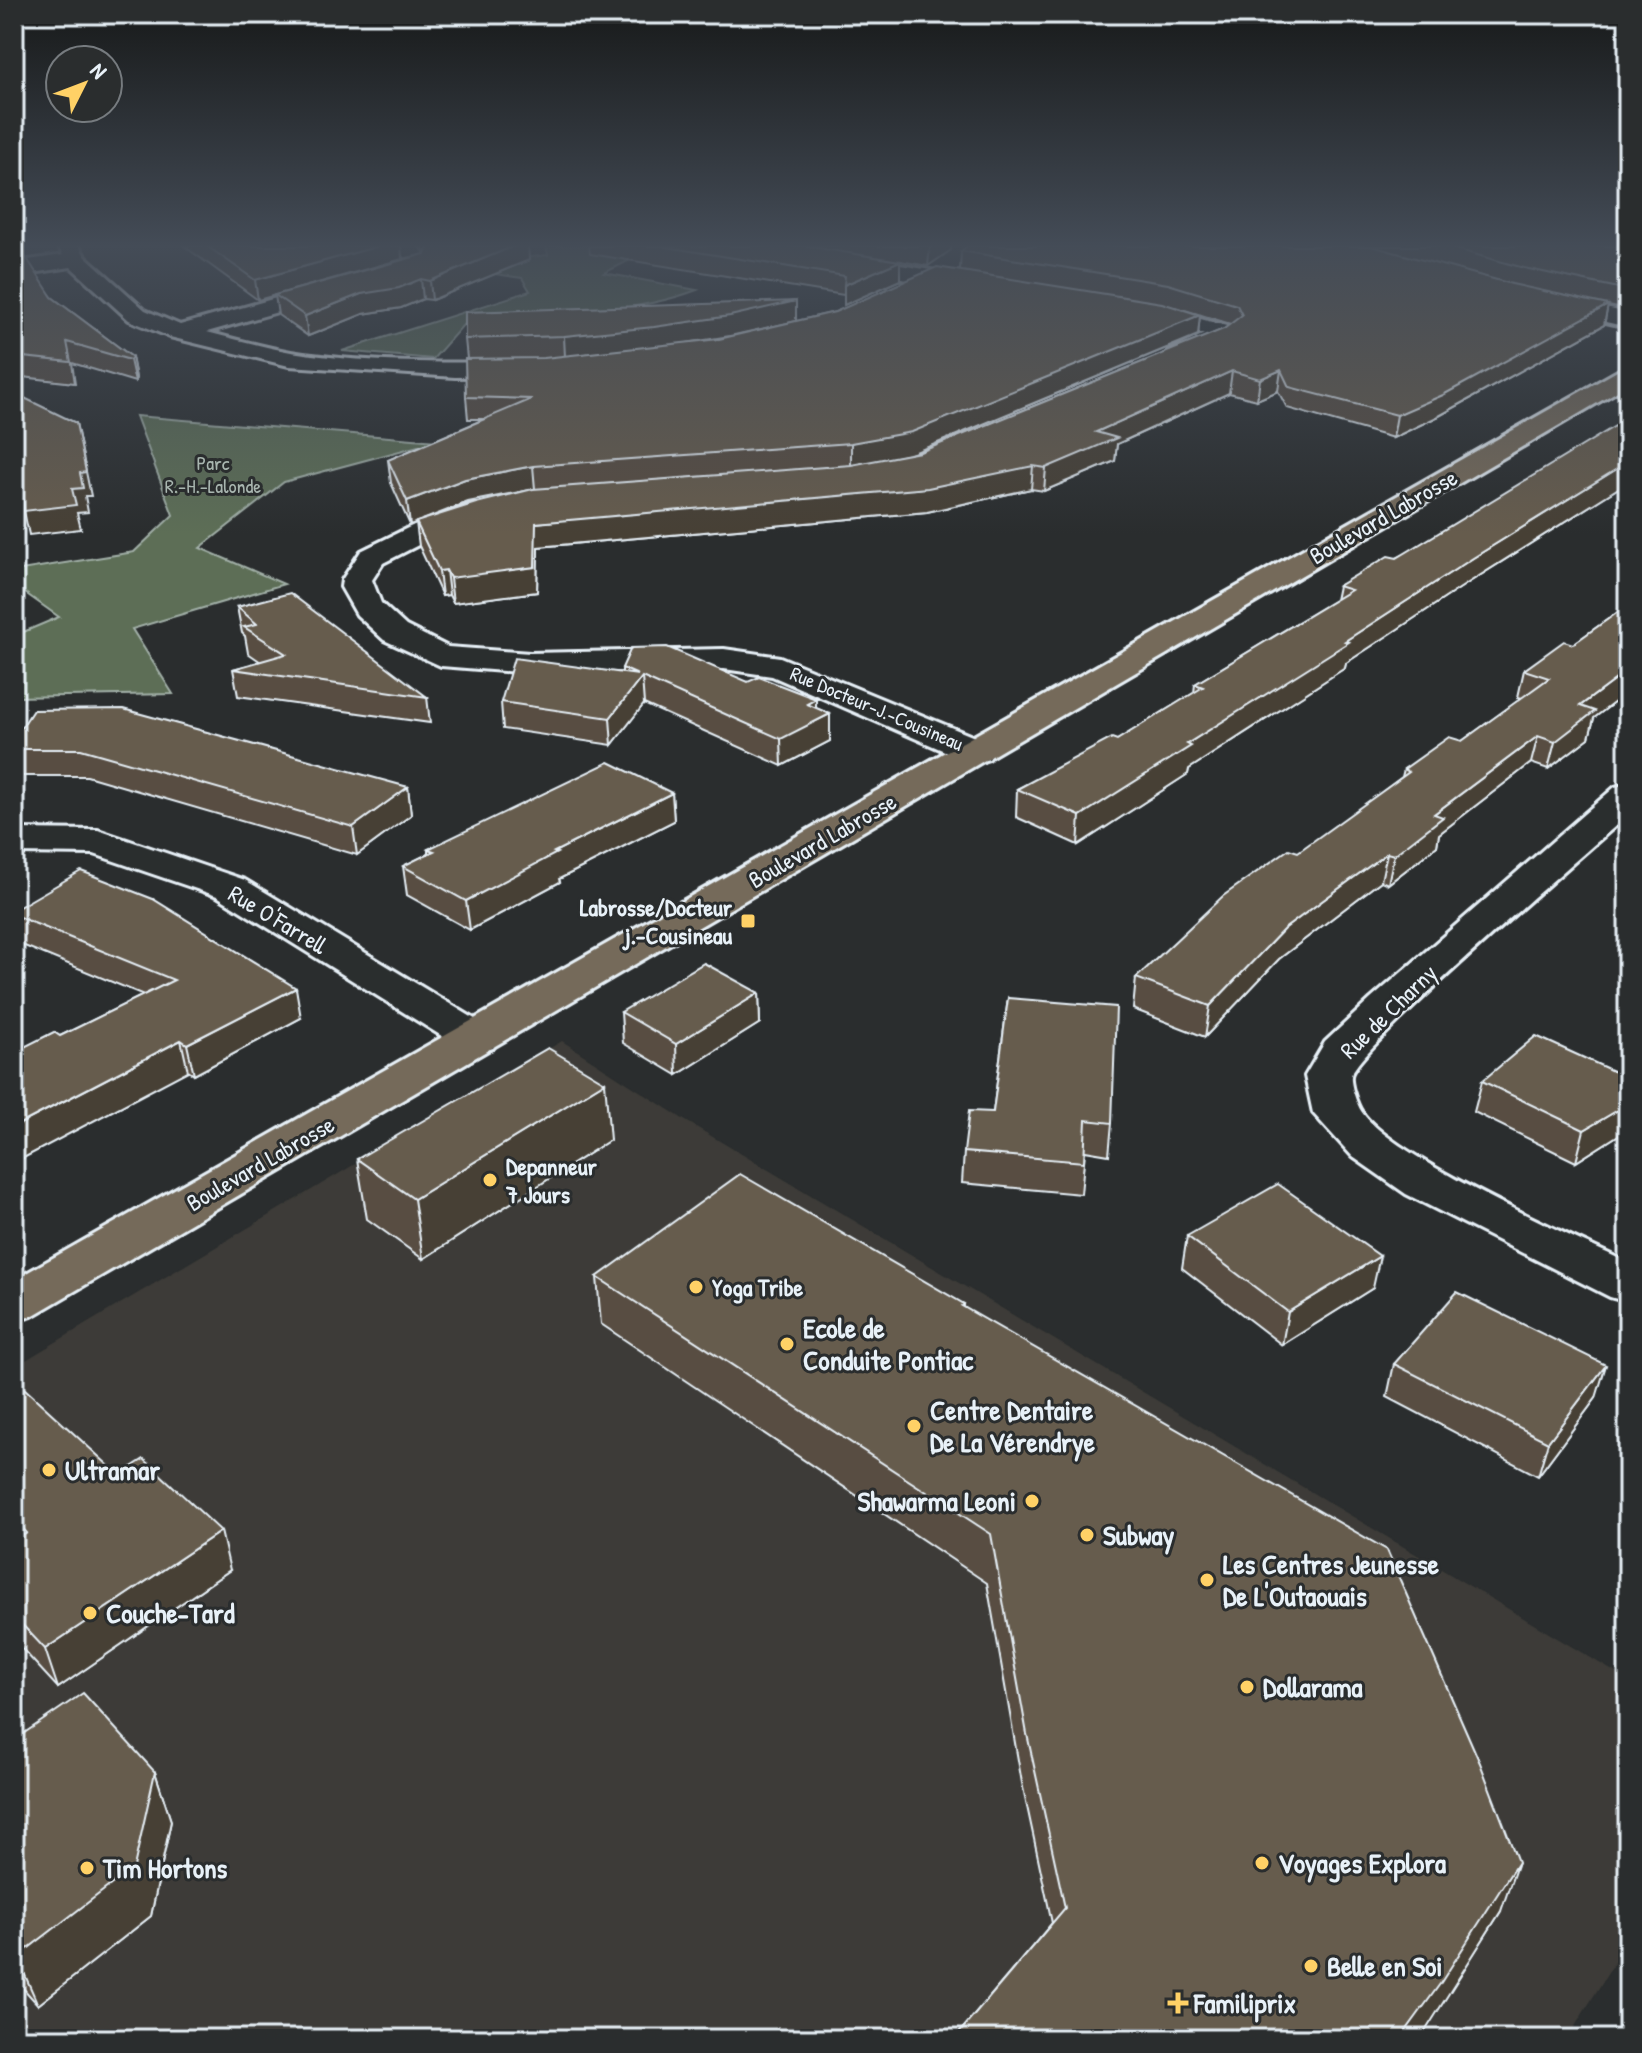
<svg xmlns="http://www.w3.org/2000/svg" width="1642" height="2053" font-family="'Patrick Hand',sans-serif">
<rect width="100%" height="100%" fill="#2a2d2e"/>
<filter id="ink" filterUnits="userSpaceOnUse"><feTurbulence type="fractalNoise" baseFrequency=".0125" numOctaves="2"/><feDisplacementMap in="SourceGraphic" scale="16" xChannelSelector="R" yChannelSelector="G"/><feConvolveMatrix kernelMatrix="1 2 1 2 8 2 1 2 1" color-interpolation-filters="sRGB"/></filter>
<g filter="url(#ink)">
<!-- built -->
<path fill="#3c3b37" d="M562 1041 686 1121 1628 1680V1941L1567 2039H14V1367Z"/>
<!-- green -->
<g fill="#5d6e57" stroke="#a2b0a8" stroke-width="2">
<path d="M546 246H650L654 248 604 273 697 290C628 316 544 314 471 316L433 359 342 351 530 291 522 278 446 267 548 255Z"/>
<path d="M136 416 437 441 284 482 200 548 284 584 132 629 173 694 14 697V636L59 617 14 585V571L134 552 173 515Z"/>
</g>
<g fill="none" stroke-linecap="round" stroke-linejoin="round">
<defs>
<g id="minor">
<path d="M58 246H79L85 256 145 310 180 325 408 261 394 246H417L431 261 426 270 207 332C235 339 263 347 291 352 367 364 448 363 525 362L534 364 537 369 534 374 525 376 455 377 289 366 170 337 129 320 71 267 14 276V262L63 255Z"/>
<path d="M730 246H782L974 277 985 284 974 291 740 252Z"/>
<path d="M1547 295 1628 313V327L1539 307 1536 302 1539 297Z"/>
<path d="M1141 303 1234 328 1238 333 1234 338 1186 362H1168L1165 357 1168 352 1204 334 1133 315 1129 310 1133 305Z"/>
<path d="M473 504 483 507 488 513 483 519 436 536 383 563 372 580 381 603 406 626 448 647 530 653 724 649 780 657 989 743 994 751 989 759 976 762 963 759 772 676 724 669 530 673 441 666 384 640 357 615 341 587 342 580 361 551 416 524Z"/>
<path d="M1628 784V815C1592 847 1354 1050 1351 1076 1350 1083 1355 1099 1358 1105 1376 1152 1577 1238 1628 1263V1302L1610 1297 1406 1194 1353 1157 1313 1113 1305 1076 1325 1042 1371 999 1615 787Z"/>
<path d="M14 829 98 830 245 880 493 1030 499 1039 493 1048 477 1052 461 1048 217 896 94 854 14 853Z"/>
</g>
<path id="major" d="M1628 367V385L32 1316 14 1321V1280L1619 370Z"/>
</defs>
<!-- minor casing -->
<use href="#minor" stroke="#e8f1f8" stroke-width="6"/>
<!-- major casing -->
<use href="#major" stroke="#e8f1f8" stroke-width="6"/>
<!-- minor -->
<use href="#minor" fill="#2a2d2e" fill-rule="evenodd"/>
<!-- major -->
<use href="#major" fill="#746a5a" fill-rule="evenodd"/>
</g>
<!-- wall -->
<g fill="#584e42" stroke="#e8f1f8" stroke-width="2" fill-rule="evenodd">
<path d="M14 246H17L20 258 52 297 132 357 136 378 135 382 72 363 75 383 14 376Z"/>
<path d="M184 246H401L402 259 425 254 426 252 420 246H528L529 260 432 300 423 299 401 308 363 314 308 336 278 315 275 295 258 300Z"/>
<path d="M589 246H951V250L928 266 900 261V280L844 305V295L590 254Z"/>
<path d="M1374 246H1628V310L1608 306 1604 325 1439 416 1393 438 1287 408 1278 391 1257 400 1229 393 1117 444 1115 461 1044 491 1031 489 927 512 538 547 537 592 453 603 449 595 442 596 419 546 416 522 535 489 468 502 410 525 391 483 388 460 484 419H468L466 397 467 359 465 339 796 301V321L730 336 695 342 719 339 835 312 960 270 961 251ZM1175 307 1231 324 1224 329 920 452 913 453 1198 335 1200 315Z"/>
<path d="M1628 447V482L1468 583 1346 663 1345 668 1189 769 1188 774 1078 845 1016 817 1017 789 1117 740 1194 693 1195 684 1335 600 1338 586Z"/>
<path d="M1628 605V692L1594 718 1589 738 1548 769 1531 763 1439 834 1437 846 1388 884 1381 881 1279 959 1205 1037 1133 1009 1136 978 1402 777 1404 769 1462 741 1522 698 1518 697 1524 670 1573 644Z"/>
<path d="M237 607 427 697 430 723 238 696 233 669 261 662 248 653 245 636 242 633Z"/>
<path d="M622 668 748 682 816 699V708L830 714V741L782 766 644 704 612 745 503 729 501 702 622 673Z"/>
<path d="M14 739 408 787 411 815 357 855 87 776H15Z"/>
<path d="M672 793 674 821 559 879 560 882 470 930 407 895 403 866 428 854V849Z"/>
<path d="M14 910 301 1018 194 1075 188 1071 60 1036 144 995 17 943 14 933Z"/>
<path d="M759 993 760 1023 677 1075 623 1043 621 1012Z"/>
<path d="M1008 998 1112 1123 1109 1155 1085 1151 1081 1194 962 1183 964 1152 993 1112Z"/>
<path d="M1628 1078V1129L1576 1162 1474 1112 1482 1081Z"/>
<path d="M610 1140 423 1259 367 1219 357 1159Z"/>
<path d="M1187 1236 1373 1288 1282 1345 1182 1268Z"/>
<path d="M597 1277 964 1304V1307L1501 1911 1419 2039H954L1052 1923 1022 1783 987 1583 601 1324Z"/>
<path d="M1394 1364 1596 1398 1538 1476 1387 1397Z"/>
<path d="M14 1395 230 1570 58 1688 14 1640Z"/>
<path d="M14 1740 155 1772 171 1821 151 1916 38 2005 14 1978Z"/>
</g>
<!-- shaded-wall -->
<g fill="#474036" stroke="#e8f1f8" stroke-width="2">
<path d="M14 246H17L20 258 14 260Z"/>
<path d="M379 246H401L402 259 258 300 255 280Z"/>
<path d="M514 246H528L529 260 432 300 430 281Z"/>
<path d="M930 246H951V250L928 266Z"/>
<path d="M900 261V280L844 305V285Z"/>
<path d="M421 279 423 299 401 308 363 314 308 336 305 316 361 294Z"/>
<path d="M796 301V321L730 336 655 348 565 357 564 336Z"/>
<path d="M1608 305 1604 325 1439 416 1393 438 1397 415Z"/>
<path d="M1200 315 1198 335 911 454 851 466V443Z"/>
<path d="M132 357 136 378 135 382 130 360Z"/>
<path d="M1281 370 1278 391 1257 400 1260 379Z"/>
<path d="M1232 371 1229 393 1117 444 1115 461 1044 491 1046 468 1096 432Z"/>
<path d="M76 423 91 496H85L88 512 77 513 81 529 29 535 24 511 72 489 80 473Z"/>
<path d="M1628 462V482L1468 583 1346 663 1345 668 1189 769 1188 774 1078 845 1080 816 1187 744 1345 641 1473 558Z"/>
<path d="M533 466 535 489 468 502 410 525 407 501 465 479Z"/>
<path d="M1033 466 1031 489 927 512 538 547 537 592 453 603 450 578 536 523Z"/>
<path d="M446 570 449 595 442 596 439 571Z"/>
<path d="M1628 670V692L1594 718 1589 738 1548 769 1555 742 1580 706Z"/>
<path d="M642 677 644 704 612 745 610 718Z"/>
<path d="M816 699V721L830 714V741L782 766 781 739 807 704Z"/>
<path d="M1538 736 1531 763 1439 834 1437 846 1388 884 1394 855 1434 814Z"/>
<path d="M408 787 411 815 357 855 353 827Z"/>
<path d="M672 793 674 821 559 879 560 882 470 930 466 901 554 852Z"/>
<path d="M1387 853 1381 881 1279 959 1205 1037 1210 1006 1284 929Z"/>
<path d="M296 988 301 1018 194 1075 187 1044Z"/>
<path d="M759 993 760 1023 677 1075 676 1044Z"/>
<path d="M181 1040 188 1071 14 1163V1127Z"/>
<path d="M605 1082 610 1140 423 1259 414 1199Z"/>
<path d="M1628 1104V1129L1576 1162 1584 1130Z"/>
<path d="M1380 1256 1373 1288 1282 1345 1288 1312Z"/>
<path d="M1606 1365 1596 1398 1538 1476 1548 1442Z"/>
<path d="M221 1531 230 1570 58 1688 45 1649Z"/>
<path d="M155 1772 171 1821 151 1916 38 2005 17 1957Z"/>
<path d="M1518 1862 1501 1911 1424 2033 1419 2039H1400Z"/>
</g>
<!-- building -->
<g fill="#665b4d" stroke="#e8f1f8" stroke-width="2">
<path d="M207 246H379L255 280Z"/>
<path d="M429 246H514L430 281 421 279 399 288 361 294 305 316 275 295 425 254Z"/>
<path d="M660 246H805L900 261 844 285 845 276Z"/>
<path d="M967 246H1371L1512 284 1608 305 1443 395 1397 415 1289 387 1281 370 1260 379 1232 371 1096 432 1117 438 1046 468 1033 466 928 488 536 523 535 567 450 578 446 570 439 571 416 522 476 503 533 489 851 465 920 452 1224 329 1242 315 1237 305 1168 284 961 251Z"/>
<path d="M1445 246H1628V290L1524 268Z"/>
<path d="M26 257 52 297 132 357 130 360 67 342 71 362 14 356V258Z"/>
<path d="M937 267 1162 303 1200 315 912 432 851 443 533 466 465 479 407 501 388 460 532 399 466 397 465 359 544 358 719 339 835 312Z"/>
<path d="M796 301 730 316 654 327 564 336 465 339V312Z"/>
<path d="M14 393 76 423 86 472 80 473 83 488 72 489 76 505 24 511Z"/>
<path d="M1615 426 1628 447V462L1473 558 1345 641 1349 642 1187 744 1191 746 1080 816 1017 789 1112 738 1117 740 1203 687 1195 684 1351 590 1338 586 1388 556 1397 558Z"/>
<path d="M290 593 427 697 233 669 286 654 244 627 257 624 237 607Z"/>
<path d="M1628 605V670L1580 706 1595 711 1555 742 1538 736 1434 814 1443 817 1394 855 1387 853 1284 929 1210 1006 1136 978 1223 896 1289 849 1298 852 1409 772 1404 769 1449 737 1462 741 1549 678 1524 670 1564 641 1573 644Z"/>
<path d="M667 647 748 682 759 677 816 699 807 704 830 714 781 739 642 677 610 718 501 702 514 658 638 675 622 668 631 648Z"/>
<path d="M123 709 408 787 353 827 81 749H14V739L33 710Z"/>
<path d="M609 762 672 793 554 852 557 853 466 901 403 866 434 851 428 849Z"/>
<path d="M81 871 153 899 296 988 187 1044 181 1040 14 1127V1052L54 1032 60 1036 174 980 14 915V910Z"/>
<path d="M704 963 759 993 676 1044 621 1012Z"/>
<path d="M1008 998 1116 1007 1112 1123 1086 1120 1084 1162 964 1152 969 1111 993 1112Z"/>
<path d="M1536 1036 1628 1078V1104L1584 1130 1482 1081Z"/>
<path d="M548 1048 605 1082 414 1199 357 1159Z"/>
<path d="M740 1174 964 1304 962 1306 1387 1550 1480 1763 1518 1862 1440 1984 1400 2039H954L1065 1908 1027 1734 991 1534 597 1277Z"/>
<path d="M1278 1184 1380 1256 1288 1312 1187 1236Z"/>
<path d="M1457 1292 1606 1365 1548 1442 1394 1364Z"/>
<path d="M25 1389 119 1475 144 1459 221 1531 45 1649 14 1616V1541L27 1533 14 1519V1395Z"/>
<path d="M83 1693 155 1772 134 1867 17 1957 14 1953V1740Z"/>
</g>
</g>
<!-- sky -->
<linearGradient id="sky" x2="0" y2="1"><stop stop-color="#171919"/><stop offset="0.46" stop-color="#444c57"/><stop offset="1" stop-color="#444c57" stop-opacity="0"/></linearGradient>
<rect width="1642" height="534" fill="url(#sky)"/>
<!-- markers -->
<g fill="#ffd166" stroke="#2a2d2e" stroke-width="3">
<rect x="740" y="913" width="16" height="16" rx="4"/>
<circle cx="490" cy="1180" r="8"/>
<circle cx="696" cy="1287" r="8"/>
<circle cx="787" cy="1344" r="8"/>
<circle cx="914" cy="1426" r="8"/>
<circle cx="49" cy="1470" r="8"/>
<circle cx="1032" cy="1501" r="8"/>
<circle cx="1087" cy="1535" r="8"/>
<circle cx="1207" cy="1580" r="8"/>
<circle cx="90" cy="1613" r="8"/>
<circle cx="1247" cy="1687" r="8"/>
<circle cx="1262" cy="1863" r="8"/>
<circle cx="87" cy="1868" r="8"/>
<circle cx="1311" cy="1966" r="8"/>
<path d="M1174 1991h8v8h8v8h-8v8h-8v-8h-8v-8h8z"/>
</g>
<g text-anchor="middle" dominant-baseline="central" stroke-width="6" stroke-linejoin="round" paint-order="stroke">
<!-- far-park labels -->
<g font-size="20" fill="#a9b6b0" stroke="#2a2d2e">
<text x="213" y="462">Parc<tspan x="213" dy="23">R.-H.-Lalonde</tspan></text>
</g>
<!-- far-street labels -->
<g font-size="20" fill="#e8f1f8" stroke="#2a2d2e">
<text transform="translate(877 708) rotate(23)">Rue Docteur-J.-Cousineau</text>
</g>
<!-- street labels -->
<g font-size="24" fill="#e8f1f8" stroke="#2a2d2e">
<text transform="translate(1383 516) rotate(-30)">Boulevard Labrosse</text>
<text transform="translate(822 840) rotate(-30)">Boulevard Labrosse</text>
<text transform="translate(278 919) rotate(31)">Rue O'Farrell</text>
<text transform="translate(1388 1011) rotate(-44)">Rue de Charny</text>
<text transform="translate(260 1163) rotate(-30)">Boulevard Labrosse</text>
</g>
<!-- poi labels -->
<g font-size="24" font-weight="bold" fill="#e8f1f8" stroke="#2a2d2e" text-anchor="start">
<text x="732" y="907" text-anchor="end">Labrosse/Docteur<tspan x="732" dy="28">j.-Cousineau</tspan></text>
<text x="506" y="1166">Depanneur<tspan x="506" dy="28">7 Jours</tspan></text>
<text x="712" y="1287">Yoga Tribe</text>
</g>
<!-- near-poi labels -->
<g font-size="28" font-weight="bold" fill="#e8f1f8" stroke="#2a2d2e" text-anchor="start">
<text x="803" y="1328">Ecole de<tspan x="803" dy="32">Conduite Pontiac</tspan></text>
<text x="930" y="1410">Centre Dentaire<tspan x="930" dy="32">De La Vérendrye</tspan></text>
<text x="65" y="1470">Ultramar</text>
<text x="1016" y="1501" text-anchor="end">Shawarma Leoni</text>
<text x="1103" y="1535">Subway</text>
<text x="1223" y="1564">Les Centres Jeunesse<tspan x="1223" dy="32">De L'Outaouais</tspan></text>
<text x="106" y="1613">Couche-Tard</text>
<text x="1263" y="1687">Dollarama</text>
<text x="1278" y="1863">Voyages Explora</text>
<text x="103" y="1868">Tim Hortons</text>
<text x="1327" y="1966">Belle en Soi</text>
<text x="1194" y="2003">Familiprix</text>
</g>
</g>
<!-- margin -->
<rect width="1642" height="2053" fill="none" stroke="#2a2d2e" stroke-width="48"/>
<rect x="24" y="24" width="1594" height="2005" fill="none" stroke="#e8f1f8" stroke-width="3" filter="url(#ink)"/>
<!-- north arrow -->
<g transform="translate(84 84) rotate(48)"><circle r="38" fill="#2a2d2e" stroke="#767b7f" stroke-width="2"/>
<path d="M0-6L14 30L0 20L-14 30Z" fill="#ffd166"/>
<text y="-12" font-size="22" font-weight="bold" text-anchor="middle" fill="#e8f1f8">N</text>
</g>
</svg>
